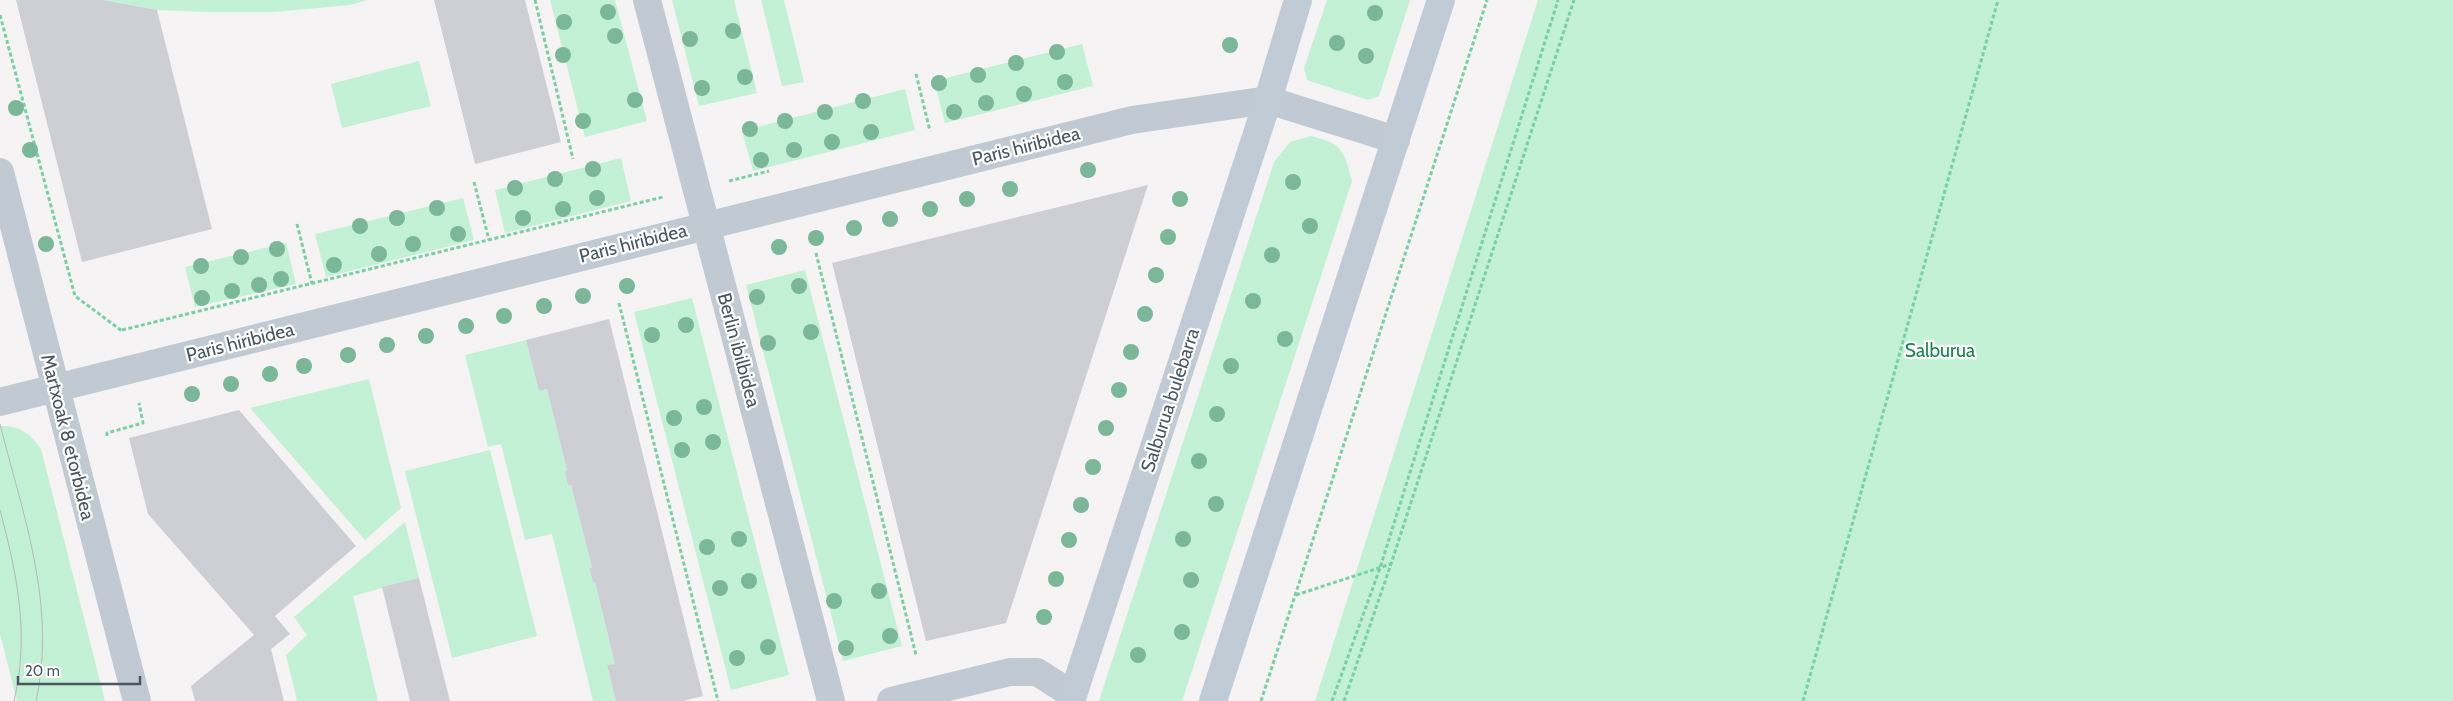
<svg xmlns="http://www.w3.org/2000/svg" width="2453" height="701" font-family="Cabin,sans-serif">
<rect width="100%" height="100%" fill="#f5f3f3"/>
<!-- green -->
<g fill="#c3f1d5">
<path d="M103 0H368L350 5 274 12H207L157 10Z"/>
<path d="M550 0H615L647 121 585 137Z"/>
<path d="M672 0H734L757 93 699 106Z"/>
<path d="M761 0H784L804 82 782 86Z"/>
<path d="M1327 0H1410L1379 96 1368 100 1307 80 1304 68Z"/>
<path d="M1538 0H2453V701H1315Z"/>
<path d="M1082 44 1093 86 945 123 934 81Z"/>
<path d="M419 61 431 106 342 128 331 84Z"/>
<path d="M905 89 915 130 753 171 742 131Z"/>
<path d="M1311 136C1343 144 1344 150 1352 181L1182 701H1099L1274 162 1290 142Z"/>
<path d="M621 158 631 201 505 233 495 190Z"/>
<path d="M463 198 474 240 326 277 315 234Z"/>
<path d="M286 243 296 284 195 307 185 267Z"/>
<path d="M805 270 902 646 843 661 746 285Z"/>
<path d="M692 298 789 675 731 690 634 312Z"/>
<path d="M526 340 539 391 547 389 567 470 565 471 568 486 571 485 592 567 589 568 593 582H595L615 664 607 666 616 701H593L552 534 525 540 501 444 488 447 465 355Z"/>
<path d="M369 379 401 508 365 540 250 408Z"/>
<path d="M0 426C20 425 30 434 41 449L105 701H17L0 634Z"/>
<path d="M490 450 537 636 452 658 405 471Z"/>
<path d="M405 522 419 578 353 596 378 701H297L286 655 307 635 294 617Z"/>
</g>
<!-- building -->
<g fill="#cdcfd5">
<path d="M16 0H103L157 10 212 229 82 262Z"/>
<path d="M434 0H525L561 142 475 164Z"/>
<path d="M1148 185 1006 623 926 641 832 263Z"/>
<path d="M609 319 703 696 683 701H616L607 665 615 664 595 582H593L589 568 592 567 571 485 568 486 565 471 567 470 547 389 539 391 526 340Z"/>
<path d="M239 410 356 546 275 616 290 634 271 649 284 701H195L191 686 254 635 148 514 129 438Z"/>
<path d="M419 578 450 701H410L382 587Z"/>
</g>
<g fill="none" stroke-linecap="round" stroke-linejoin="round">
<!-- path -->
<g stroke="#7ad0a6" stroke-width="3" stroke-dasharray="4 2.5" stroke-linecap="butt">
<path d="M535 0 573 159"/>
<path d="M0 15 75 296 122 331"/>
<path d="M916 74 930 131"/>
<path d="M729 181 769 171"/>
<path d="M474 182 489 240"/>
<path d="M297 224 312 284"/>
<path d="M816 253 916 655"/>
<path d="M619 303 718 701"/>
<path d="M122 330 663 197"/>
<path d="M107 436V433L143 423 139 403"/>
<path d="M1296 595 1391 564"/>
<path d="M1261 701 1487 0"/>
<path d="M1332 701 1380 568 1558 0"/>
<path d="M1344 701 1391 564 1574 0"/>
<path d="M1803 701 1998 0"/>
</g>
<!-- pedestrian -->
<path stroke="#c1cad2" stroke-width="28" d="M647 0 831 701"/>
<!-- minor -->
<g stroke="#c1cad2" stroke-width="28">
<path d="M0 402 1132 120 1268 100 1396 140"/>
<path d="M891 701 1010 672H1037L1073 695"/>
</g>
<!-- tertiary -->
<path stroke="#c1cad2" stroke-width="28" d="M0 172 137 701"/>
<!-- secondary -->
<g stroke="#c1cbd6" stroke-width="28">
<path d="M1071 701 1268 100 1298 0"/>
<path d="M1213 701 1441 0"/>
</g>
<!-- tram -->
<g stroke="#b5b8bd" stroke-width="1">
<path d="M0 424C23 516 57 605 36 701"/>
<path d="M0 510C17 574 30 635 14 701"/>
</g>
</g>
<!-- trees -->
<g fill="#7bb799">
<circle cx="608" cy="12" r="8"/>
<circle cx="1375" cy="13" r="8"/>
<circle cx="564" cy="22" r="8"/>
<circle cx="733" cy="31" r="8"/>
<circle cx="615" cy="36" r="8"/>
<circle cx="690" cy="39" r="8"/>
<circle cx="1337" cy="43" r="8"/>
<circle cx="1230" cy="45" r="8"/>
<circle cx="1057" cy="52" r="8"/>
<circle cx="563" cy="55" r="8"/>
<circle cx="1366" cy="56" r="8"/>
<circle cx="1016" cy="63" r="8"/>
<circle cx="978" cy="75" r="8"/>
<circle cx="745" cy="77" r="8"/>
<circle cx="1065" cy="82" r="8"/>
<circle cx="939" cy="83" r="8"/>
<circle cx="702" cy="88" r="8"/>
<circle cx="1024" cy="94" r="8"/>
<circle cx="635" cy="100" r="8"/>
<circle cx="863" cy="101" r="8"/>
<circle cx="986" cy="103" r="8"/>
<circle cx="16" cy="108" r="8"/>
<circle cx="825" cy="112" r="8"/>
<circle cx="954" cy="112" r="8"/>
<circle cx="583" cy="121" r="8"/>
<circle cx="785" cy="121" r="8"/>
<circle cx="750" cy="129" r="8"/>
<circle cx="871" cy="132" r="8"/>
<circle cx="832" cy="142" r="8"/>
<circle cx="30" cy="150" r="8"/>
<circle cx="794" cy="150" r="8"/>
<circle cx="761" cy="160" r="8"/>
<circle cx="593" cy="169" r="8"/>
<circle cx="1088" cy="170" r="8"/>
<circle cx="555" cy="179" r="8"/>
<circle cx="1293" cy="182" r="8"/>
<circle cx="515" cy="188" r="8"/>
<circle cx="1010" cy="189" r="8"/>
<circle cx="597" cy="198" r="8"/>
<circle cx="967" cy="199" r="8"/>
<circle cx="1180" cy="199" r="8"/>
<circle cx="437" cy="208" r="8"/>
<circle cx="563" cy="209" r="8"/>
<circle cx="930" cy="209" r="8"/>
<circle cx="397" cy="218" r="8"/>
<circle cx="523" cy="218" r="8"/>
<circle cx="890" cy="219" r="8"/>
<circle cx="360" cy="226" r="8"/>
<circle cx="1310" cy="226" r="8"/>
<circle cx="854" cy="228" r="8"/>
<circle cx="458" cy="234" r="8"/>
<circle cx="1168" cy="237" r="8"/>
<circle cx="816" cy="238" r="8"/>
<circle cx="46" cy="244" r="8"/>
<circle cx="413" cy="244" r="8"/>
<circle cx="779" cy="247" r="8"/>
<circle cx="277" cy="249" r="8"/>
<circle cx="379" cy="254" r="8"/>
<circle cx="1272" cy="255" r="8"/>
<circle cx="241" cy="257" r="8"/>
<circle cx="334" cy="265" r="8"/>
<circle cx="201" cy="266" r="8"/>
<circle cx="1156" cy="275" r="8"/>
<circle cx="281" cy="279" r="8"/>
<circle cx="259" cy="285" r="8"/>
<circle cx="627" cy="286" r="8"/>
<circle cx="799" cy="286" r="8"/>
<circle cx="232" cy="291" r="8"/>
<circle cx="583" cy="296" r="8"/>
<circle cx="757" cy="297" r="8"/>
<circle cx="202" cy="298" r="8"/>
<circle cx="1253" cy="301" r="8"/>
<circle cx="544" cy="306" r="8"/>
<circle cx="1145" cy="314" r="8"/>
<circle cx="504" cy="316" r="8"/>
<circle cx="686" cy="325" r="8"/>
<circle cx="466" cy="326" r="8"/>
<circle cx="811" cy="332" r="8"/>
<circle cx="652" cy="335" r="8"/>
<circle cx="426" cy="336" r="8"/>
<circle cx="1285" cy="339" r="8"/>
<circle cx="768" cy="343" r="8"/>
<circle cx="387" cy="345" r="8"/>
<circle cx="1131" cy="352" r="8"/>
<circle cx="348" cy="355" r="8"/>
<circle cx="304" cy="366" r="8"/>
<circle cx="1231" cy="366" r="8"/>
<circle cx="270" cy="374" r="8"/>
<circle cx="231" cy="384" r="8"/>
<circle cx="1119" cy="390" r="8"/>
<circle cx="192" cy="394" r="8"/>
<circle cx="704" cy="407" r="8"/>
<circle cx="1217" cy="414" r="8"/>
<circle cx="674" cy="418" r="8"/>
<circle cx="1106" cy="428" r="8"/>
<circle cx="713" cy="442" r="8"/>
<circle cx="682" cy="450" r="8"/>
<circle cx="1199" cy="461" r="8"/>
<circle cx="1093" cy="467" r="8"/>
<circle cx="1216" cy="504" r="8"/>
<circle cx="1081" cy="505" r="8"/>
<circle cx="739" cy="539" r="8"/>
<circle cx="1183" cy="539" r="8"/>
<circle cx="1069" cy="540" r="8"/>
<circle cx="707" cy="547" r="8"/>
<circle cx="1056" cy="579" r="8"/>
<circle cx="1191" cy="580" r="8"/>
<circle cx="749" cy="581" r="8"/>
<circle cx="720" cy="588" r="8"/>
<circle cx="879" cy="591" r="8"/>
<circle cx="834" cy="601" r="8"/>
<circle cx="1044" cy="617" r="8"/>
<circle cx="1182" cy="632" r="8"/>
<circle cx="890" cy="636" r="8"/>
<circle cx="768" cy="647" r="8"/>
<circle cx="846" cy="648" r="8"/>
<circle cx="1138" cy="655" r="8"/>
<circle cx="737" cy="658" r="8"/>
</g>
<g text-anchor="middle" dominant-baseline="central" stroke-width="4.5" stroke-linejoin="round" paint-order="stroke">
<!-- street labels -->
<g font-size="19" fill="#4a5661" stroke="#fff">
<text transform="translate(1026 146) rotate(-14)">Paris hiribidea</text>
<text transform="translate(633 243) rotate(-14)">Paris hiribidea</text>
<text transform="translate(240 342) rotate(-14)">Paris hiribidea</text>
<text transform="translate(739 350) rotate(75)">Berlin ibilbidea</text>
<text transform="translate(1170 400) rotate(-72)">Salburua bulebarra</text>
<text transform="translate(68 437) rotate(76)">Martxoak 8 etorbidea</text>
</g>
<!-- park labels -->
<g font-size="19" fill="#17864f" stroke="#fff">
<text x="1940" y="350">Salburua</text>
</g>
</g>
<!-- scale -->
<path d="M18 676v8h122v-8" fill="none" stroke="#4a5661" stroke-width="2.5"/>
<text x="25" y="676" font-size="15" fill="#4a5661" stroke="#ffffff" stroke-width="4" paint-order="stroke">20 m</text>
</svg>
